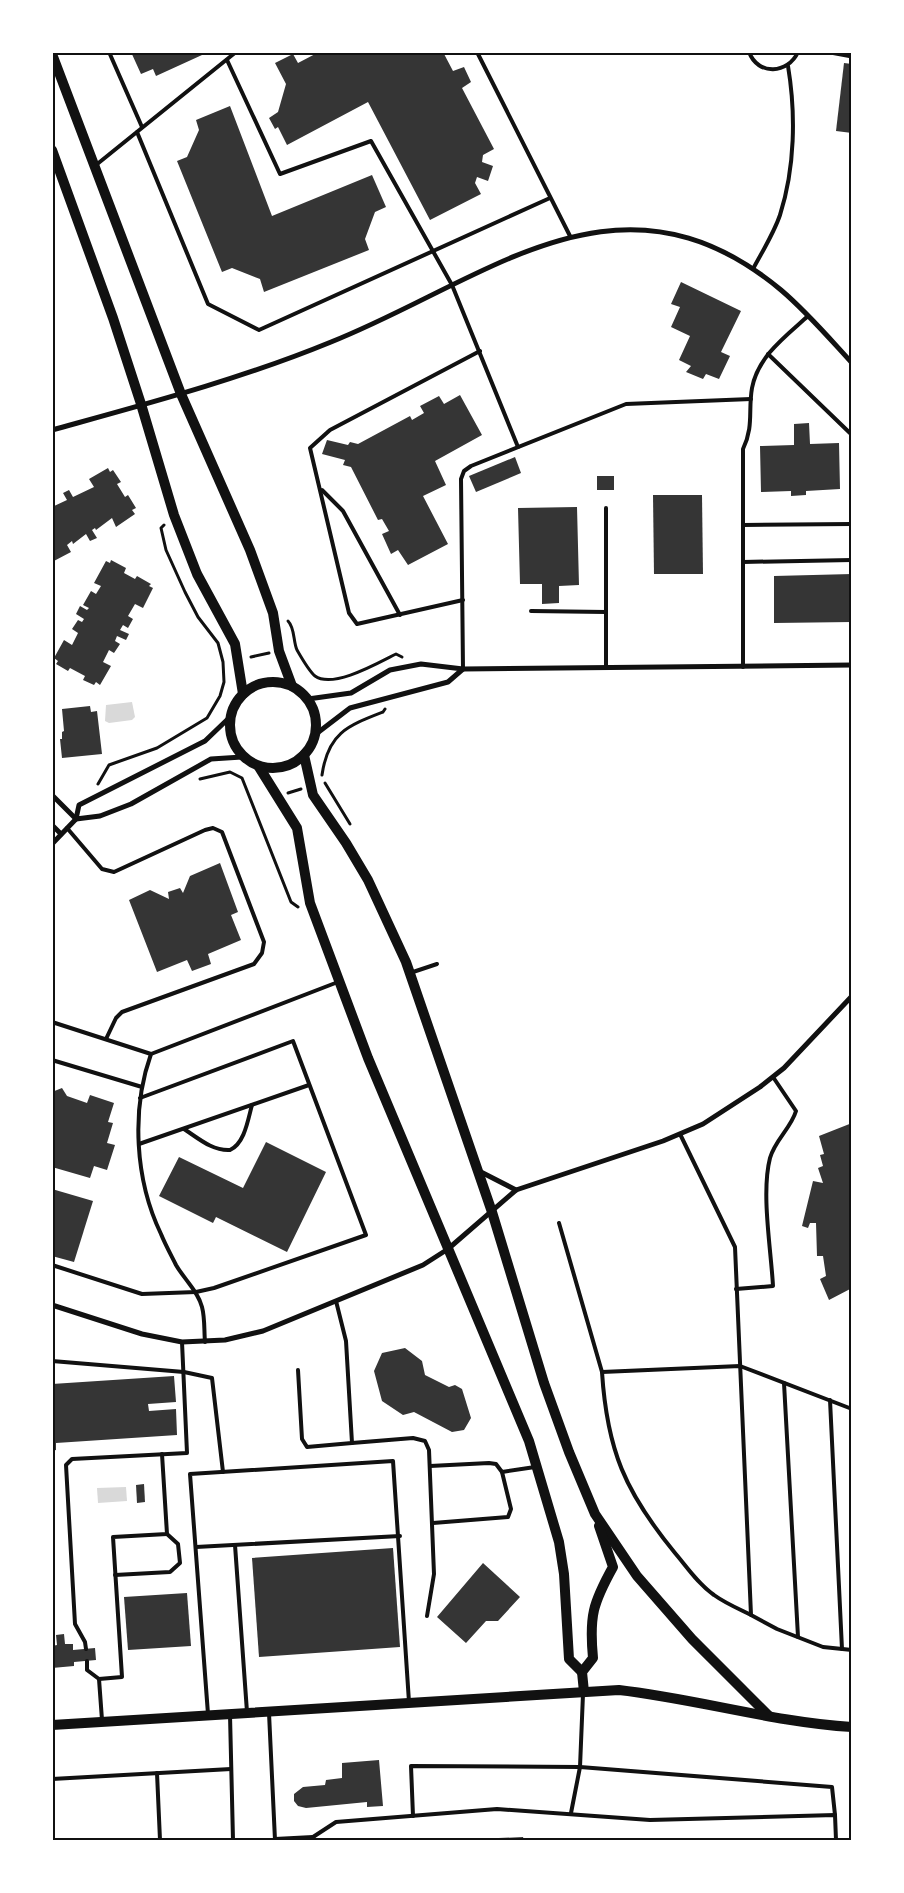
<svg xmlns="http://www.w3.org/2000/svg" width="904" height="1893" font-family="'Alegreya Sans',sans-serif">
<rect width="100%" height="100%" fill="#fff"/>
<!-- water -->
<g fill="#d9d9d9">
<path d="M132 702 135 717 132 720 109 723 105 721 106 705Z"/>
<path d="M126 1487 127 1501 98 1503 97 1488Z"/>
</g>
<!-- building -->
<g fill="#353535">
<path d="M131 52H201L202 55 156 76 153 69 141 74Z"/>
<path d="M319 52H443L453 71 464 67 471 82 462 88 494 149 483 155 482 162 493 166 488 181 477 177 475 183 481 194 430 220 368 102 287 145 278 127 275 129 269 118 278 112 286 84 275 63 293 54 298 63Z"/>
<path d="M844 63 852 64V133L836 131Z"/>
<path d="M230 106 272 216 372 175 386 207 375 212 365 239 369 250 264 292 260 279 232 268 222 272 177 161 187 157 199 130 196 120Z"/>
<path d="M681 282 741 311 721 352 730 356 719 379 706 374 703 379 686 372 691 366 679 360 690 336 671 327 680 307 671 304Z"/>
<path d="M460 395 482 435 435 461 446 485 423 496 448 544 408 565 398 550 391 554 382 534 389 531 382 519 378 520 351 467 343 465 345 460 322 454 327 440 348 445 350 442 358 444 410 416 412 420 424 413 420 406 439 396 444 404Z"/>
<path d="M809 423 810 444 839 443 840 489 806 491V495L791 496V491L761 492 760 446 794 445V424Z"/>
<path d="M515 457 521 473 476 492 469 476Z"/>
<path d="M108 468 110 472 113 470 121 482 117 484 125 497 128 495 136 508 132 510 135 514 116 527 112 518 96 530 95 528 92 530 97 538 90 541 86 534 73 544 72 541 67 545 71 552 52 562V507L67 500 63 493 69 490 73 497 94 487 89 479Z"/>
<rect x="597" y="476" width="17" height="14"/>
<path d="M653 495H702L703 574H654Z"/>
<path d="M577 507 579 585 559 586V603L542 604V584H520L518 508Z"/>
<path d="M111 560 126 568 124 573 135 579 137 576 151 584 149 586 153 588 143 608 135 604 128 616 133 619 128 628 123 625 120 630 129 634 126 640 117 636 115 641 120 644 114 653 109 650 103 662 111 666 100 685 96 682 94 685 83 680 85 676 70 668 68 671 56 664 58 661 54 658 64 640 72 645 78 633 72 629 78 620 82 622 84 619 76 614 80 606 87 610 89 608 83 605 91 591 96 594 101 586 94 583 106 561 110 563Z"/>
<path d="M852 574V622L774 623V576Z"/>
<path d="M90 706 91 712 97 711 102 754 62 758 60 739H62V732L64 731 62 709Z"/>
<path d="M220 863 238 912 231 915 241 940 208 954 211 964 192 971 187 960 157 972 129 900 150 890 169 899 168 892 180 888 183 893 190 876Z"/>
<path d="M62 1088 67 1096 87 1103 90 1095 114 1103 108 1122 113 1123 107 1143 115 1145 107 1170 94 1166 90 1178 52 1167V1092Z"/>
<path d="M852 1123V1288L829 1300 820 1279 826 1276 823 1256H817L816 1223H810L808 1228 802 1226 813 1181 823 1183 818 1168 823 1166 820 1155 824 1154 819 1136Z"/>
<path d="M266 1142 326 1172 287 1252 216 1217 213 1223 159 1196 179 1157 243 1188Z"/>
<path d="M52 1189 93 1201 74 1262 52 1256Z"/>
<path d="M405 1348 422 1361 425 1375 449 1387 455 1385 462 1389 471 1418 464 1430 452 1432 414 1412 403 1415 382 1401 374 1371 382 1353Z"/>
<path d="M174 1376 176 1402 148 1404 149 1411 176 1409 177 1435 56 1443V1450L52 1451V1384Z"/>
<path d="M144 1484 145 1502 137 1503 136 1485Z"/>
<path d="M393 1548 400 1647 259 1657 252 1558Z"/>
<path d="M483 1563 520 1597 498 1621H486L466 1643 437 1617Z"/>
<path d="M187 1593 191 1646 128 1650 124 1597Z"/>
<path d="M64 1634 65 1644H73V1650L95 1648 96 1660 74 1662V1666L52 1668V1646L57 1645 56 1635Z"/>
<path d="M379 1760 383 1806 367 1807V1802L306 1808 298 1806 294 1801V1794L303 1787 325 1785 326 1780 342 1778V1763Z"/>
<path d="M523 1837 524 1840H476V1839Z"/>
</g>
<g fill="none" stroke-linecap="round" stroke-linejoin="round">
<!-- path -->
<g stroke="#111" stroke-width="3">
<path d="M825 52 852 57"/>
<path d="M288 621C295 628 293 641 297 650 301 657 309 671 315 676 333 689 378 663 396 654L402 657"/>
<path d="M251 657 269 653"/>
<path d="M322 775C328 733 347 726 383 712L385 709"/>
<path d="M200 779 230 772 242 778 291 902 298 907"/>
<path d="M325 783 350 824"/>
<path d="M98 784 109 765 157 748 207 718 220 696 224 682 223 662 218 643 198 617 185 592 166 550 161 528 164 525"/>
<path d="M288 793 301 789"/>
</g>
<!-- service -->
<g stroke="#111" stroke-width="4">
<path d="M109 52 142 127"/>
<path d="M477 52 570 236"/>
<path d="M749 52C758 76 788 74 798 52"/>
<path d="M227 60 280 174 371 141 452 285 518 447"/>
<path d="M137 132 208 304 259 330 550 198"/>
<path d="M96 165 236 52"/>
<path d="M753 269C762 252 774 233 780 215 795 168 796 114 788 66"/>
<path d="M768 354 852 435"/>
<path d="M322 490 343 511 400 615"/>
<path d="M606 508V668"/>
<path d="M743 525 852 524"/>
<path d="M743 562 852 560"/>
<path d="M463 600 357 624 349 613 310 448 330 430 480 351"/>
<path d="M531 611 606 612"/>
<path d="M743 667V449C754 426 748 411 752 388 758 356 786 336 808 316"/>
<path d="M463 669 461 479 464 471 471 466 626 404 751 399"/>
<path d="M67 828 102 869 114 872 205 830 213 828 222 832 264 942 262 953 254 964 122 1012 116 1018 106 1039"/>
<path d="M410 973 437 964"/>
<path d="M52 1022 151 1054"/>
<path d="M52 1060 142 1087"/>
<path d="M184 1129C198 1138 212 1151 230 1150 245 1143 248 1119 252 1105"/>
<path d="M680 1134 735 1247 751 1615 777 1629 823 1647 852 1650"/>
<path d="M139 1144 309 1085"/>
<path d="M559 1223 602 1372 740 1366 852 1409"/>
<path d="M52 1265 142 1294 196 1292 214 1288 366 1235 293 1041 140 1098"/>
<path d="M736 1289 773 1286C771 1249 761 1193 770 1158 775 1140 791 1128 796 1111L773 1077"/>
<path d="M205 1342C204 1331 205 1318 202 1307 198 1291 184 1279 176 1265 171 1255 165 1244 161 1234 135 1180 131 1110 151 1054L338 982"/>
<path d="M52 1361 184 1372 212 1378 223 1472"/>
<path d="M298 1370 302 1439 307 1447 352 1443 346 1341 336 1301"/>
<path d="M602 1372C607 1450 625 1492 675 1553 687 1567 698 1584 714 1595 725 1603 739 1609 751 1615"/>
<path d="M784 1383 798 1637"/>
<path d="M830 1400 842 1649"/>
<path d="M352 1443 413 1438 425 1441 429 1450 434 1574 427 1616"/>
<path d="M430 1466 489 1463 496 1464 502 1472 535 1467"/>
<path d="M433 1523 508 1517 511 1509 502 1472"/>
<path d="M235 1545 247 1712"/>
<path d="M196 1547 400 1536"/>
<path d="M115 1575 170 1572 180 1563 178 1544 167 1534"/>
<path d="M86 1649 85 1642 75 1624 66 1465 72 1459 187 1453 182 1342"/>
<path d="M87 1661V1670L99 1679 102 1720"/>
<path d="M99 1679 122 1677 113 1537 167 1534 162 1454"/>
<path d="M269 1713 275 1840"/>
<path d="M208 1714 190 1474 393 1461 409 1702"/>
<path d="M230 1715 233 1840"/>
<path d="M157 1773 160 1840"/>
<path d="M52 1779 231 1769"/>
<path d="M571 1813 580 1767 583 1694"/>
<path d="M413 1816 411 1766 580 1767 832 1787 835 1815"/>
<path d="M313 1837 336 1822 497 1809 650 1820 835 1815 836 1840"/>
<path d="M275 1839 313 1837 314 1840"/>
<path d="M52 1840H53"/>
</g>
<!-- minor -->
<g stroke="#111" stroke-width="5">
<path d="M52 430C146 404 241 379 331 342 487 280 619 155 781 290 807 312 829 338 852 363"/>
<path d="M308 699 351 693 390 670 421 664 463 669 852 665"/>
<path d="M316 734 350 708 448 682 463 669"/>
<path d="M52 795 76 819"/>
<path d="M76 819 79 805 205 741 230 717"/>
<path d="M52 825 61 834"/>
<path d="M52 844 76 819 100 816 131 804 211 759 242 757"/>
<path d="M479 1171 516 1190"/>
<path d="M52 1305 142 1334 182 1342 225 1340 263 1331 423 1265 448 1249 516 1190 663 1141 703 1124 760 1087 784 1068 852 996"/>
</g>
<!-- secondary -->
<g stroke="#111" stroke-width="10">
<path d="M52 54 181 394 250 550 273 613 279 651 292 686"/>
<path d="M52 150 113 318 141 404 174 515 197 574 235 644 243 694"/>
<circle cx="273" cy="725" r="43"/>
<path d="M304 755 313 795 346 843 368 880 406 962 492 1212 544 1383 569 1452 595 1514 637 1576 692 1639 769 1716"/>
<path d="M259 767 297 828 310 903 368 1058 529 1441 559 1542 564 1574 569 1659 582 1672"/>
<path d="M584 1692 582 1672 593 1658C589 1616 593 1603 613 1567L599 1526"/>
<path d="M52 1725 619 1690C697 1699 773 1722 852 1727"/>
</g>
</g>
<!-- border -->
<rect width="904" height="1893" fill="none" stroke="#ffffff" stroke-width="108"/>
<rect x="54" y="54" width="796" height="1785" fill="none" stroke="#111" stroke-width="2"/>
</svg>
